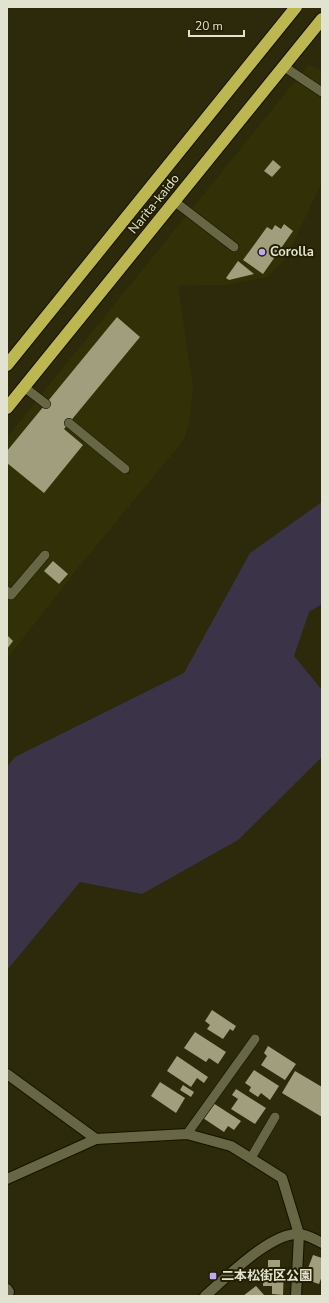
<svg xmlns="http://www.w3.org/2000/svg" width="329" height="1303" font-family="'Nunito Sans','Noto Sans JP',sans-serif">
<rect width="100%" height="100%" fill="#2c2a0a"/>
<!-- built -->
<path fill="#323006" d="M309 64 322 72V182L286 258 268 277 226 285 178 286 193 386 189 424 183 441 78 568 7 659V437Z"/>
<!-- green -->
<path fill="#3b3449" d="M322 502V604L309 612 294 656 322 690V757L238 840 142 894 80 882 7 970V767L15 757 184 673 250 553Z"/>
<!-- building -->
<g fill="#a09e7c">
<path d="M273 160 281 167 272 177 264 171Z"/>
<path d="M284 224 293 231 263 274 243 260 267 227 272 230 275 225 281 229Z"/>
<path d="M238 261 254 274 229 280 226 278Z"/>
<path d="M117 317 140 337 64 429 83 445 44 493 7 463V451Z"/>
<path d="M53 561 68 574 59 584 44 571Z"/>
<path d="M7 635 13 641 7 649Z"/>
<path d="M212 1010 236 1026 233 1031 230 1029 223 1039 207 1029 210 1025 205 1021Z"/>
<path d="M195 1032 226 1052 218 1064 209 1058 206 1062 184 1048Z"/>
<path d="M268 1046 296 1064 285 1080 261 1065 267 1056 264 1053Z"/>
<path d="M177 1056 208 1077 204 1083 197 1078 191 1087 167 1071Z"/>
<path d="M254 1070 279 1086 270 1100 261 1093 258 1097 249 1091 251 1087 245 1083Z"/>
<path d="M295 1071 322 1087V1117L282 1093Z"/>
<path d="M160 1082 185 1098 176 1113 151 1096Z"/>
<path d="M183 1085 194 1092 191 1097 180 1090Z"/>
<path d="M236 1089 266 1108 255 1124 231 1109 238 1099 232 1095Z"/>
<path d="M213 1103 241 1121 234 1130 228 1126 224 1132 203 1118Z"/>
<path d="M313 1255 322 1258V1276L319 1284 304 1279Z"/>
<path d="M268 1260H280V1268H284L283 1295 272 1294V1286H263L264 1267H268Z"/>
<path d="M256 1286 265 1296H243Z"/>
</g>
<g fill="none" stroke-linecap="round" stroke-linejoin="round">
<defs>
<g id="lane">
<path d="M283 66 322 92"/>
<path d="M174 201 234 247"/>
<path d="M24 387 46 404"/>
<path d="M69 423 125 469"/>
<path d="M7 591 11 595 45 555"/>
<path d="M187 1134 255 1039"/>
<path d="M251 1158 275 1117"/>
</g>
<g id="street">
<path d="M7 1074 96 1139"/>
<path d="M7 1179 96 1139 187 1134 231 1146 282 1178 299 1234 296 1296"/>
<path d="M7 1289 9 1292 7 1293"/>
</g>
<path id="secondary" d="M205 1296C226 1278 271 1232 299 1234 308 1235 315 1239 322 1243"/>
<g id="highway">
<path d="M7 365 296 7"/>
<path d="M7 408 322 19"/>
</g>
</defs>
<!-- lane casing -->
<use href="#lane" stroke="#141200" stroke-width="10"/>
<!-- street casing -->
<use href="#street" stroke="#141200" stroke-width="12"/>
<!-- secondary casing -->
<use href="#secondary" stroke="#141200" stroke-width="12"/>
<!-- highway casing -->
<use href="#highway" stroke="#141200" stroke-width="14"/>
<!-- lane -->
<use href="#lane" stroke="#676645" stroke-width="9"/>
<!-- street -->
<use href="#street" stroke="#676645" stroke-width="10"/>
<!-- secondary -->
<use href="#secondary" stroke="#676645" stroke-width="10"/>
<!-- highway -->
<use href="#highway" stroke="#bdb752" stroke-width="12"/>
</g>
<!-- markers -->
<g fill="#c0a8f3" stroke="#222001" stroke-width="1.5">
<circle cx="262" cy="252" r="4"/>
<rect x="209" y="1272" width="8" height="8" rx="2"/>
</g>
<g text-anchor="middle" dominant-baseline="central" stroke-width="4" stroke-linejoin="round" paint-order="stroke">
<!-- street labels -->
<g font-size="13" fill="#e2e2d0" stroke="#222001">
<text transform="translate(154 204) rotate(-51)">Narita-kaido</text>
</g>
<!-- poi labels -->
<g font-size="13" font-weight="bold" fill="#e2e2d0" stroke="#222001" text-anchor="start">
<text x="270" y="252">Corolla</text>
<text x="221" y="1276">二本松街区公園</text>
</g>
</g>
<!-- border -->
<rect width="329" height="1303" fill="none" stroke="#e2e2d0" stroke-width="16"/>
<!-- scale -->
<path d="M189 30v6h55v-6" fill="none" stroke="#e2e2d0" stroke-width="2"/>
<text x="195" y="30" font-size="12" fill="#e2e2d0" stroke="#222001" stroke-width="3" paint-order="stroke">20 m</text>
</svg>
